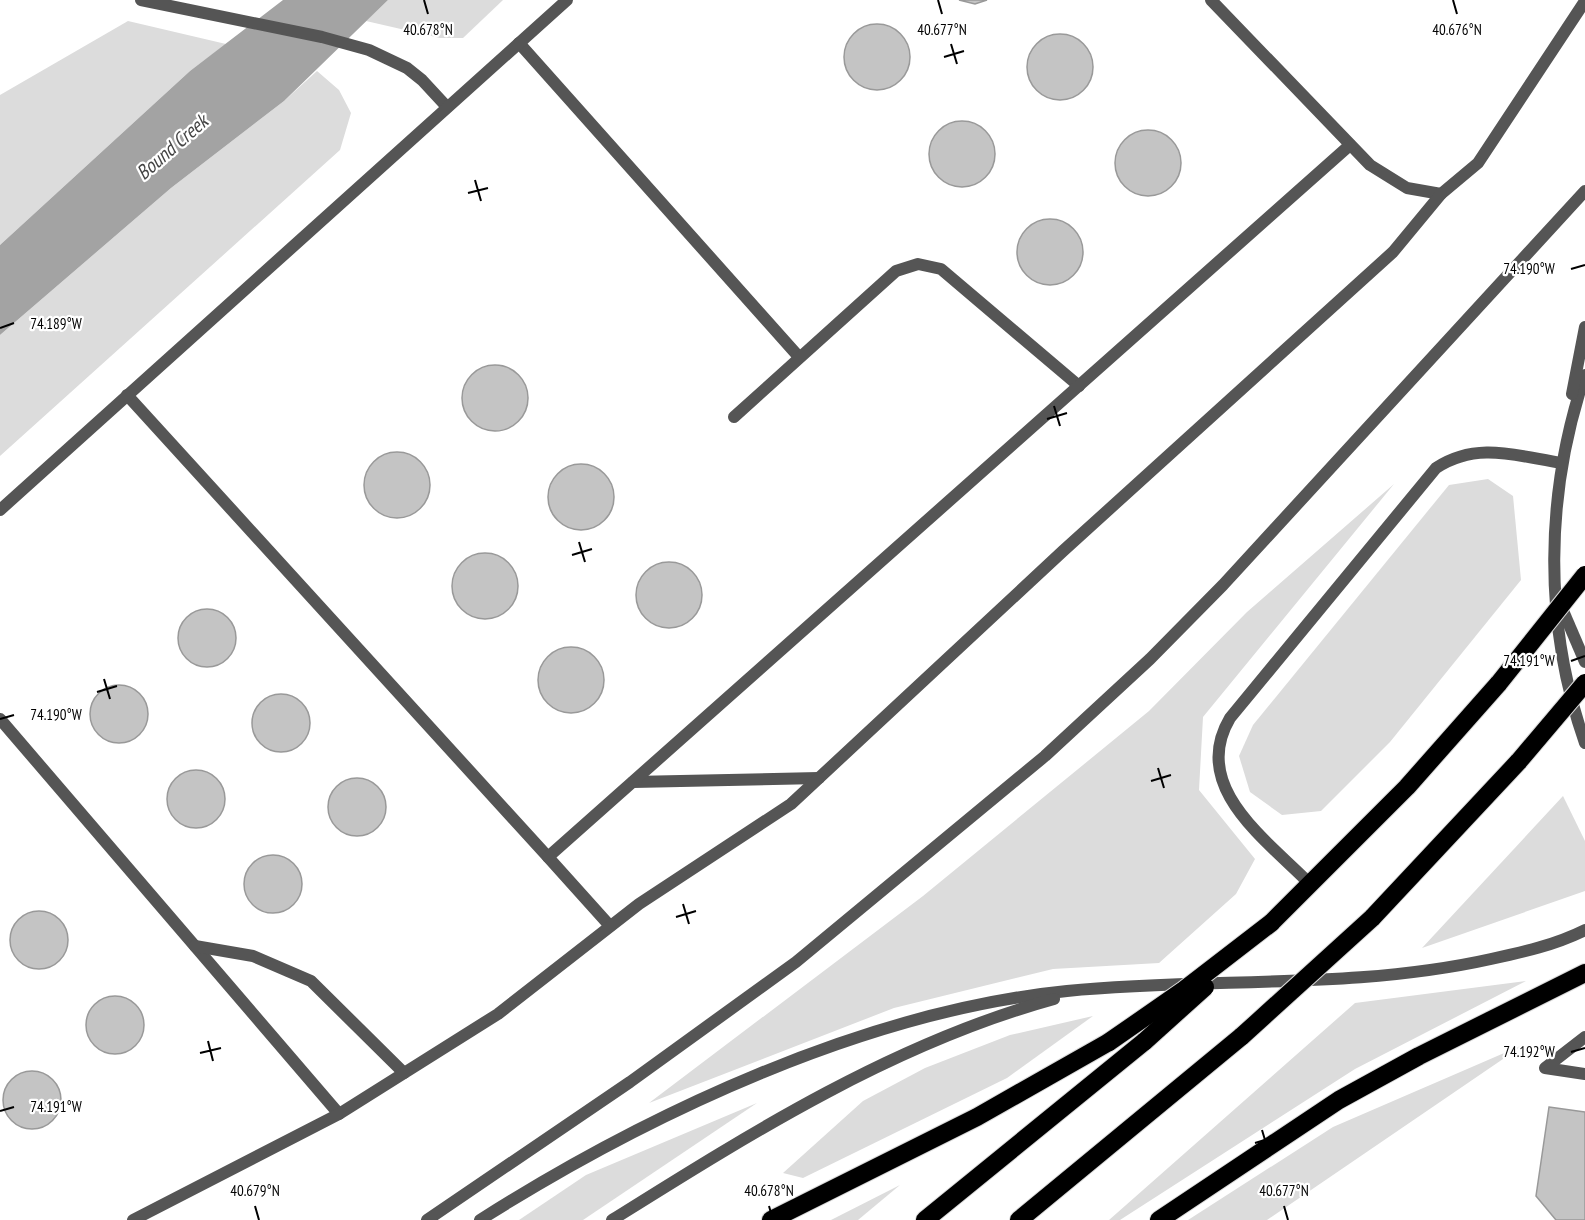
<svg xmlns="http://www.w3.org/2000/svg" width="1585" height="1220" font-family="'PT Sans Narrow',sans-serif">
<rect width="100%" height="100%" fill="#fff"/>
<!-- green -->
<g fill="#dcdcdc">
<path d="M388 0H503L463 38H440L366 21Z"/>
<path d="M128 21 226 44 190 71 0 245V95Z"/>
<path d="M317 71 339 90 351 113 340 150 0 456V335L171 188 284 101Z"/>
<path d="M1488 479 1513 496 1521 580 1390 742 1321 811 1282 815 1250 792 1239 756 1253 725 1449 485Z"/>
<path d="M1394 484 1203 717 1199 790 1255 859 1236 894 1159 963 1053 969 894 1008 649 1103 923 896 1149 711 1247 612Z"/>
<path d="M1563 796 1585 841V891L1422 948Z"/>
<path d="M1526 981 1355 1069 1120 1220H1109L1355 1003Z"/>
<path d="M1093 1016 1007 1078 803 1178 783 1173 863 1101 925 1068 1010 1035Z"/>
<path d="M1525 1044 1267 1220H1188L1333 1127Z"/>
<path d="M757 1103 583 1220H519L586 1175Z"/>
<path d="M900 1185 858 1220H831Z"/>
</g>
<!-- water -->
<path fill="#a3a3a3" d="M283 0H388L284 101 171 188 0 335V245L190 71Z"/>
<!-- building -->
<g fill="#c4c4c4" stroke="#999" stroke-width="1.5">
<path d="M959 0H987L975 4Z"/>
<circle cx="877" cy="57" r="33"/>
<circle cx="1060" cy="67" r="33"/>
<circle cx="962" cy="154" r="33"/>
<circle cx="1148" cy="163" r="33"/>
<circle cx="1050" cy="252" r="33"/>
<circle cx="495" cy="398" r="33"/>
<circle cx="397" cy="485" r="33"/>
<circle cx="581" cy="497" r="33"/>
<circle cx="485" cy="586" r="33"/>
<circle cx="669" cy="595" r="33"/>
<circle cx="207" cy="638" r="29"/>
<circle cx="571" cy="680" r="33"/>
<circle cx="119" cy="714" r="29"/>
<circle cx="281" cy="723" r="29"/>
<circle cx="196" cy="799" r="29"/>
<circle cx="357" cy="807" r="29"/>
<circle cx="273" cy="884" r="29"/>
<circle cx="39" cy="940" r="29"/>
<circle cx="115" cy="1025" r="29"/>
<circle cx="32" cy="1100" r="29"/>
<path d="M1549 1107 1585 1112V1220H1556L1536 1196Z"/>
</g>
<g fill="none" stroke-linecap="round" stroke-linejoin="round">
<defs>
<g id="motorway">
<path d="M1372 918 1519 761"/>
<path d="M1271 923 1407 787 1499 683"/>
<path d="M771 1220 977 1117 1109 1042"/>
<path d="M925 1220 1145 1041"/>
<path d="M1019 1220 1242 1036"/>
<path d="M1159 1220 1339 1100 1419 1056 1585 973"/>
</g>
</defs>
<!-- motorway casing -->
<use href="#motorway" stroke="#dbdbdb" stroke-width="20"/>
<!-- service -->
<g stroke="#555" stroke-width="12">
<path d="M141 0 322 37 369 50 407 68 422 80 447 107"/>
<path d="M1211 0 1370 165 1407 188 1441 194 1478 163 1585 1"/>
<path d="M519 43 799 357"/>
<path d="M127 395 548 857"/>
<path d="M734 417 896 271 918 264 941 269 1079 386"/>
<path d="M0 510 567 0"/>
<path d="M0 719 339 1114"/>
<path d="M633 782 819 778"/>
<path d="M1310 884C1267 840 1189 787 1230 718L1436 468C1477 441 1517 456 1562 463"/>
<path d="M610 926 548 857 1350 145"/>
<path d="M195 946 253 956 311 981 404 1073"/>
<path d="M1585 1037 1545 1068 1585 1074"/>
<path d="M133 1220 339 1114 498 1014 639 904 791 804 1063 551 1393 252 1441 194"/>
</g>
<!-- tertiary -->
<g stroke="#555" stroke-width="12">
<path d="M1585 375C1545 494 1543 624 1585 743"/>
<path d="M1572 394 1585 327"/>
<path d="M1561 606 1585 662"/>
<path d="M427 1220 630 1082 796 962 1045 756 1150 659 1223 585 1585 191"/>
<path d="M480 1220C649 1113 866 1011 1067 991 1208 977 1352 990 1491 959 1523 952 1555 945 1585 930"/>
<path d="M612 1220C751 1133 894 1043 1054 999"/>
</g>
<!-- motorway -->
<use href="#motorway" stroke="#000" stroke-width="18"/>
<defs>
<g id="motorway-bridge">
<path d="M1499 683 1585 575"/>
<path d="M1519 761 1585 683"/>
<path d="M1242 1036 1372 918"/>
<path d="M1145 1041 1205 987"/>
<path d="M1109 1042 1184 990 1271 923"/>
</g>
</defs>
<!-- motorway-bridge casing -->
<use href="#motorway-bridge" stroke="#dbdbdb" stroke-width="20" stroke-linecap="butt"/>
<!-- motorway-bridge -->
<use href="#motorway-bridge" stroke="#000" stroke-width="18"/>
</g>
<!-- ticks -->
<path fill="none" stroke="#000" stroke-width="2" d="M424 0 428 14M938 0 942 14M1453 0 1457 14M951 44 957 64M944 57 964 51M475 180 481 201M468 193 488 188M1571 269 1585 265M0 328 14 323M1054 406 1060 426M1047 419 1067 413M579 542 585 562M572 555 592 549M1571 661 1585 656M104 679 110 699M97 692 117 686M0 719 14 715M1158 768 1164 788M1151 781 1171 775M683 904 689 924M676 917 696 911M208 1041 213 1061M1571 1052 1585 1048M200 1053 221 1048M0 1111 14 1107M1262 1130 1268 1150M1255 1143 1275 1137M255 1206 259 1220M769 1206 773 1220M1284 1206 1288 1220"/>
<g text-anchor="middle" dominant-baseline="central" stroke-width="4.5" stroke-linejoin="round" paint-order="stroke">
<!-- water labels -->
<g font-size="20" font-style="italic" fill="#444" stroke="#fff">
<text transform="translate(172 147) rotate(-41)">Bound Creek</text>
</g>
</g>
<g font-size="15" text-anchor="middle" fill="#000" stroke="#fff" stroke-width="4.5" stroke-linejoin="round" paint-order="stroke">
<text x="428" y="35">40.678°N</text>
<text x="942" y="35">40.677°N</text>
<text x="1457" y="35">40.676°N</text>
<text x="1529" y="274">74.190°W</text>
<text x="56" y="329">74.189°W</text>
<text x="1529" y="666">74.191°W</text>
<text x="56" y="720">74.190°W</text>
<text x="1529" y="1057">74.192°W</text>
<text x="56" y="1112">74.191°W</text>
<text x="255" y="1196">40.679°N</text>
<text x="769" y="1196">40.678°N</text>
<text x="1284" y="1196">40.677°N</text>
</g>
</svg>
